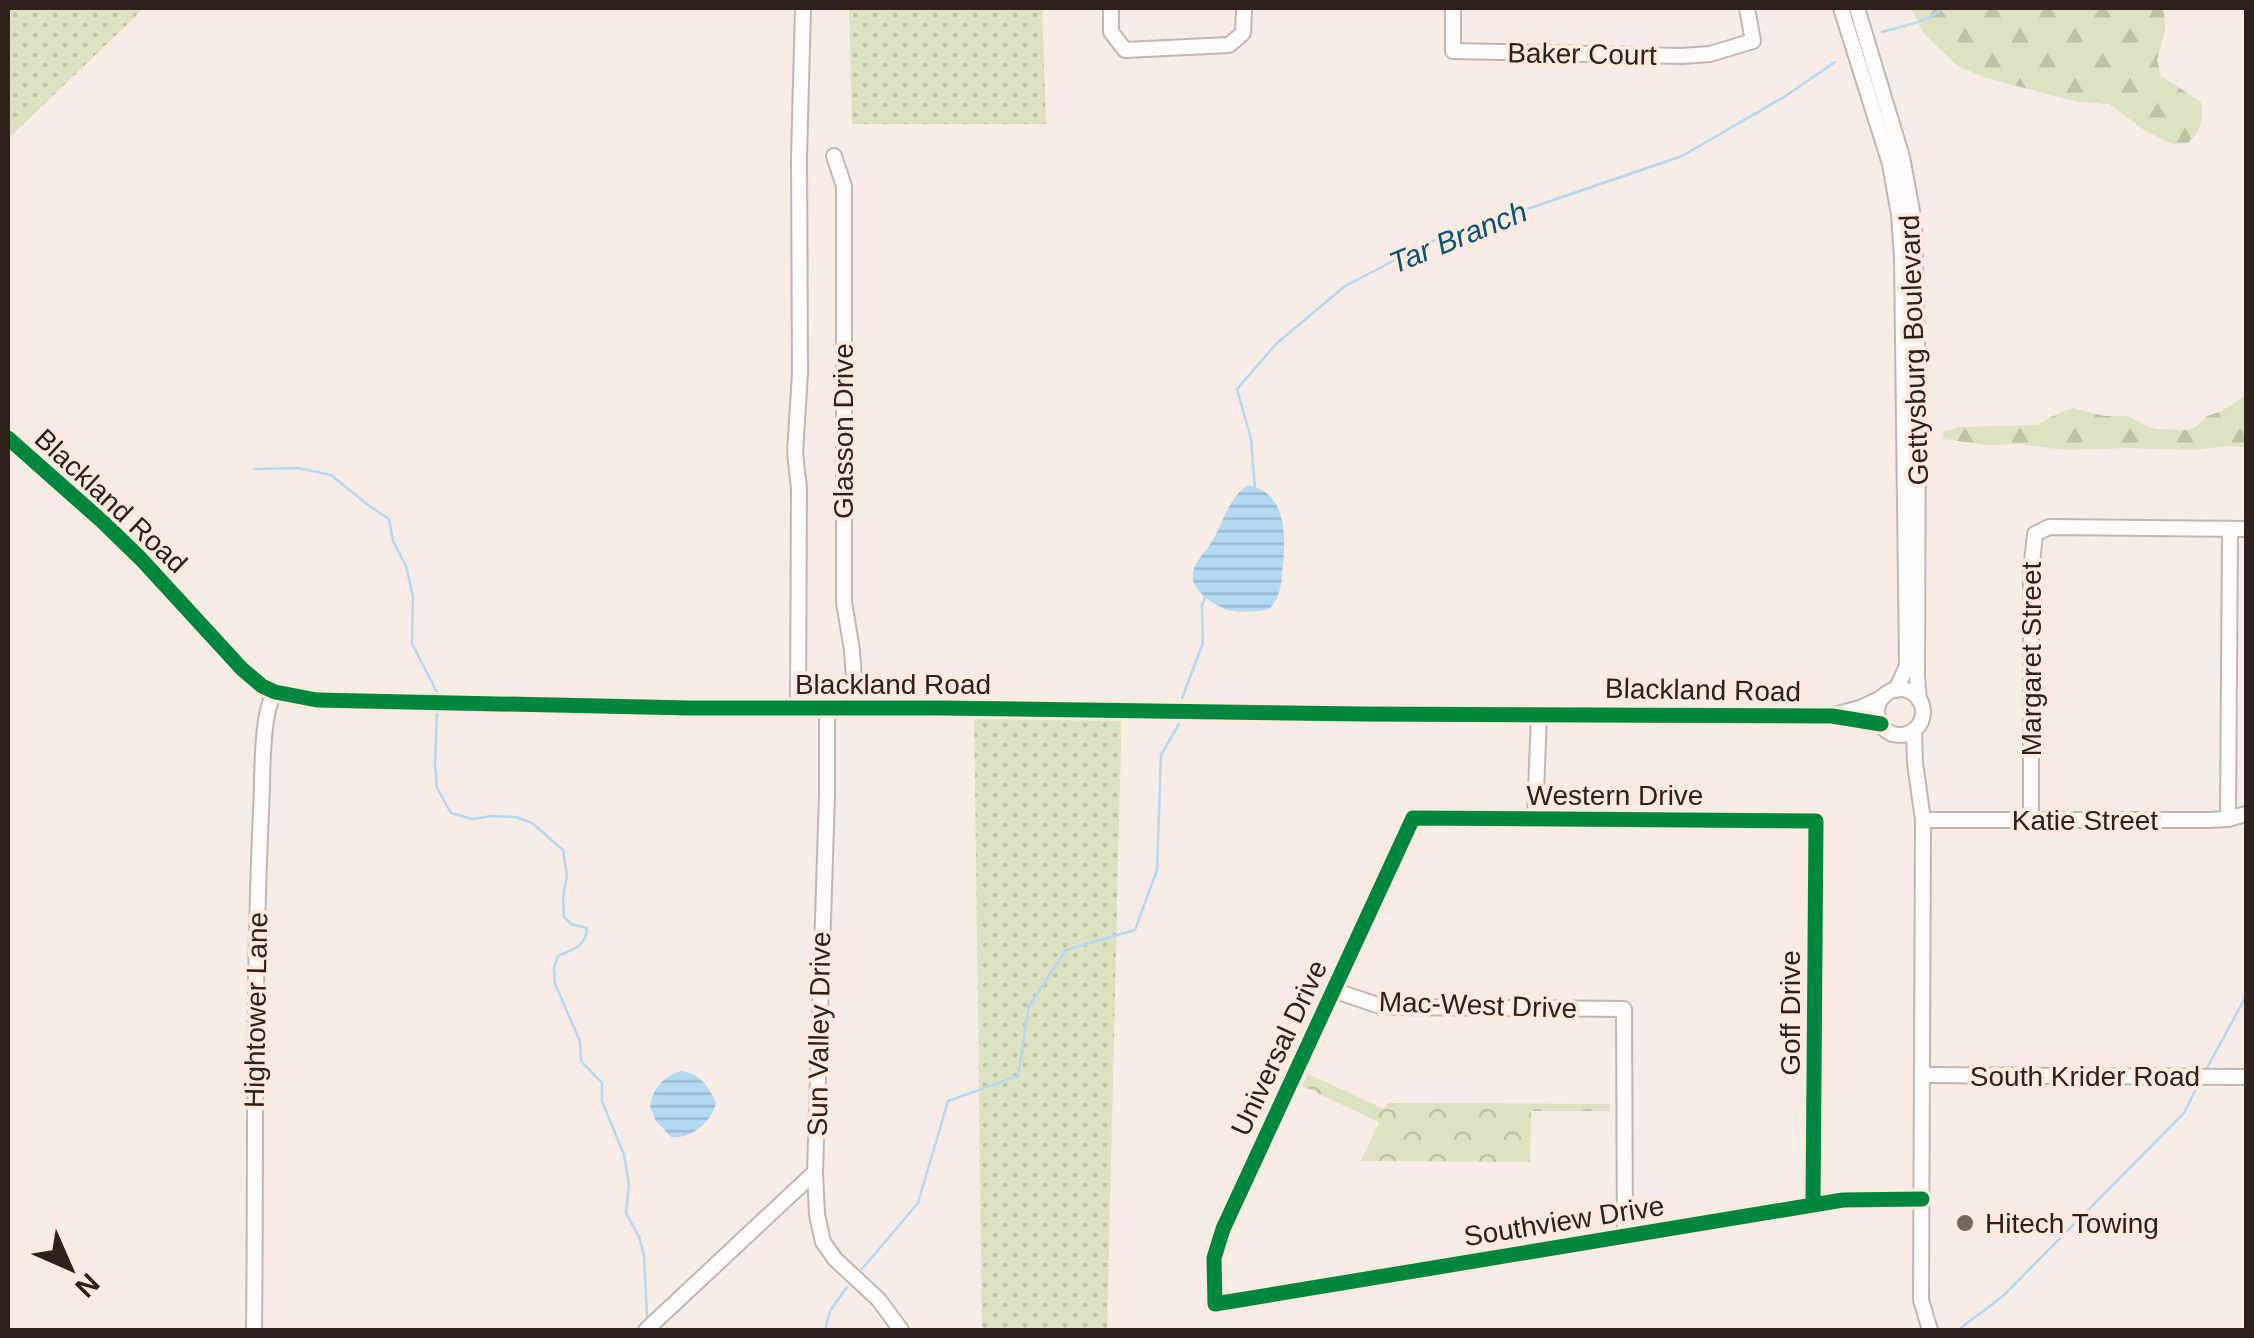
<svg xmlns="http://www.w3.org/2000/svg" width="2254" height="1338" font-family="Arial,sans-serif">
<defs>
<pattern id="grass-dots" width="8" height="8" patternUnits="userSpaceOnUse" patternTransform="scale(2.5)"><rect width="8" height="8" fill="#dde3c2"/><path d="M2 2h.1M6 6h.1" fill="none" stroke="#bec2a6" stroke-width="1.8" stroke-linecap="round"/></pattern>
<pattern id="forest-firs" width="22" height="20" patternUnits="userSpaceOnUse" patternTransform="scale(2.5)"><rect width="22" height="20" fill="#dde3c2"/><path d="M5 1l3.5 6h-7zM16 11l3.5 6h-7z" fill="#bec2a6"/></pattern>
<pattern id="park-crowns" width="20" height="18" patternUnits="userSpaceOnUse" patternTransform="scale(2.5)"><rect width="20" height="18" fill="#dde3c2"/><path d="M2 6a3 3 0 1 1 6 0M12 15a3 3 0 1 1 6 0" fill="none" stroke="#bec2a6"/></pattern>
<pattern id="water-rules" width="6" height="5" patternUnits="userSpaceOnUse" patternTransform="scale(2.5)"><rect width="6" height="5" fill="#b3d9f3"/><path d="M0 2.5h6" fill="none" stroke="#9abad0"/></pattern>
</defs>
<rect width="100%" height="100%" fill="#f7ece6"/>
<!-- grass -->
<g fill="url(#grass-dots)">
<path d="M8 8H144L8 139Z"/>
<path d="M849 8H1042L1046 124H852Z"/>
<path d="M1122 700 1107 1330H982L974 703Z"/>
</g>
<!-- forest -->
<g fill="url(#forest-firs)">
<path d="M1911 8H2164L2165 30 2157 60 2161 76 2201 102C2204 121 2201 130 2188 143L2172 144 2144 130 2109 104 2078 102 1986 78 1958 66 1925 35Z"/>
<path d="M2246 395V447L2225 446 2195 450 2127 448 2065 450 2019 444 1987 445 1943 439 1944 431 1959 427 2038 425 2051 417 2072 408 2104 416H2128L2149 427 2157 429 2188 430 2196 427 2207 416 2222 411Z"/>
</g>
<!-- park -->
<path fill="url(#park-crowns)" d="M1308 1074 1384 1109 1388 1103 1610 1104V1111H1531L1530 1162 1361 1161 1379 1122 1302 1086Z"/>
<!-- water -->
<g fill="url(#water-rules)">
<path d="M1248 485C1286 493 1286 533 1283 564 1281 582 1282 596 1269 609 1257 612 1241 613 1229 610 1215 606 1189 590 1193 572 1196 560 1208 549 1214 538 1224 519 1230 497 1248 485Z"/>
<path d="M681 1071C700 1073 710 1088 716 1104 710 1123 691 1139 671 1137L656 1121 650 1107C653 1087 663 1077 681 1071Z"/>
</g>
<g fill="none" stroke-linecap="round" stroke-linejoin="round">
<!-- stream -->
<g stroke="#b3d9f3" stroke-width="2.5">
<path d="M1882 32C1902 26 1928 22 1943 8"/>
<path d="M254 469 298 468 331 475 368 505 389 519 393 541 406 566 413 596 412 644 437 692"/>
<path d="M1255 489 1251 439 1237 389 1276 344 1345 286 1428 243 1682 156 1784 97 1835 62"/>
<path d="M1182 698 1203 643 1202 605 1206 596"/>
<path d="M437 714 435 763 437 788 451 813 472 819 492 816 516 817 532 823 563 850 567 876 563 897 564 917 571 924 587 928C587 946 572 950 558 956L554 968 555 984 580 1041 581 1061 602 1083V1101L624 1155 629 1185 626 1213 639 1237 644 1255 647 1317"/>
<path d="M2207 1068 2246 996"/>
<path d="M862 1269 918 1203 948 1101 1018 1076 1029 1006 1066 950 1135 930 1157 870 1161 755 1179 724"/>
<path d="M825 1330 830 1311 847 1287"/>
<path d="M1958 1330 2003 1296 2184 1113 2197 1087"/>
</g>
<defs>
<g id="minor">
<path d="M1111 8V32L1125 50 1229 45 1243 33 1244 8"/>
<path d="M1453 8V51L1682 56 1710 54 1753 41 1747 8"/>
<path d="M1841 8 1890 164 1899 215 1902 257 1907 666 1896 690"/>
<path d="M1857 8 1902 157 1914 222 1918 387 1917 677 1919 700"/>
<path d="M834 156 844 186V602L852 650 856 708"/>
<path d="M8 438 104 523 141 559 242 669 262 686 275 692 317 700 690 708H939L1361 714 1832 716 1881 724"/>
<circle cx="1900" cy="712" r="23"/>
<path d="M798 708 799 488 795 453 800 373 799 157 803 8"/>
<path d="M827 708V794L815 1172 817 1215 823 1242 835 1259 879 1300 901 1330"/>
<path d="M1838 714 1860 708 1883 697"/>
<path d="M1914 730 1915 763 1923 820 1921 1300 1930 1330"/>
<path d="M1535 819 1539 714"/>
<path d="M2031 819V572L2035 534 2049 527 2246 529"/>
<path d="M2228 819 2230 529"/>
<path d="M1923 820H2209L2228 819 2246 814"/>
<path d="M1333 990 1377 1005 1396 1007 1624 1009 1625 1237"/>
<path d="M1923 1075 2246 1077"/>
<path d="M1813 1205 1816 821 1413 818 1223 1229 1214 1258 1215 1304 1813 1205 1843 1200 1922 1199"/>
<path d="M254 1330C256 1158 253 985 261 812 263 782 260 715 275 692"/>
<path d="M646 1330 815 1172"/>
</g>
</defs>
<!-- minor casing -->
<use href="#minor" stroke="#c1b7b1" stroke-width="18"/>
<!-- minor -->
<use href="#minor" stroke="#fefcfb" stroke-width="14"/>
<defs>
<g id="cycleway">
<path d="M8 438 104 523 141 559 242 669 262 686 275 692 317 700 690 708H939L1361 714 1832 716 1881 724"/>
<path d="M1813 1205 1816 821 1413 818 1223 1229 1214 1258 1215 1304 1813 1205 1843 1200 1922 1199"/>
</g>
</defs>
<!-- cycleway casing -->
<use href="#cycleway" stroke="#feeadf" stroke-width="21"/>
<!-- cycleway -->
<use href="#cycleway" stroke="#00873e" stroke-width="15"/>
</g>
<!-- markers -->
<circle fill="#746861" stroke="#feeadf" stroke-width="4" cx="1965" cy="1223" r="10"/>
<g text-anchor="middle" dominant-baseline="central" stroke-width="8" stroke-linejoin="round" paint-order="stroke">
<!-- street labels -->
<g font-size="28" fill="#2d211a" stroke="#feeadf">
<text transform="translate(1582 54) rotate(1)">Baker Court</text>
<text transform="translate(1914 350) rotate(-92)">Gettysburg Boulevard</text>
<text transform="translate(843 431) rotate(-90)">Glasson Drive</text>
<text transform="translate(111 501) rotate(43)">Blackland Road</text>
<text transform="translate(2031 659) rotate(-90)">Margaret Street</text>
<text x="893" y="684">Blackland Road</text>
<text transform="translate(1703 690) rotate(1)">Blackland Road</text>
<text x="1615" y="795">Western Drive</text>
<text x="2085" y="820">Katie Street</text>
<text transform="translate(1478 1005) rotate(2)">Mac-West Drive</text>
<text transform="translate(256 1010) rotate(-89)">Hightower Lane</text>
<text transform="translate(1790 1013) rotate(-90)">Goff Drive</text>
<text transform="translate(819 1034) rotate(-89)">Sun Valley Drive</text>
<text transform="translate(1279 1048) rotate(-65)">Universal Drive</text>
<text x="2085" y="1076">South Krider Road</text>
<text transform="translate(1564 1221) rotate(-9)">Southview Drive</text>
</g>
<!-- poi labels -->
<g font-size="28" fill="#2d211a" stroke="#feeadf" text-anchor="start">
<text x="1985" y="1223">Hitech Towing</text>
</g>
<!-- water labels -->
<g font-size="30" font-style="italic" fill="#075277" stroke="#feeadf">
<text transform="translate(1458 237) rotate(-22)">Tar Branch</text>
</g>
</g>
<!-- border -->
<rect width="2254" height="1338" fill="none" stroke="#2d211a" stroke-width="20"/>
<!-- north arrow -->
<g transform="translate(70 1268) rotate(135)" stroke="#feeadf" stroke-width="8" paint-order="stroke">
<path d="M0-8L18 38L0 25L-18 38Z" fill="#2d211a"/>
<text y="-15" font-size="28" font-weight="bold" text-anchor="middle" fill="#2d211a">N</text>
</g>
</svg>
